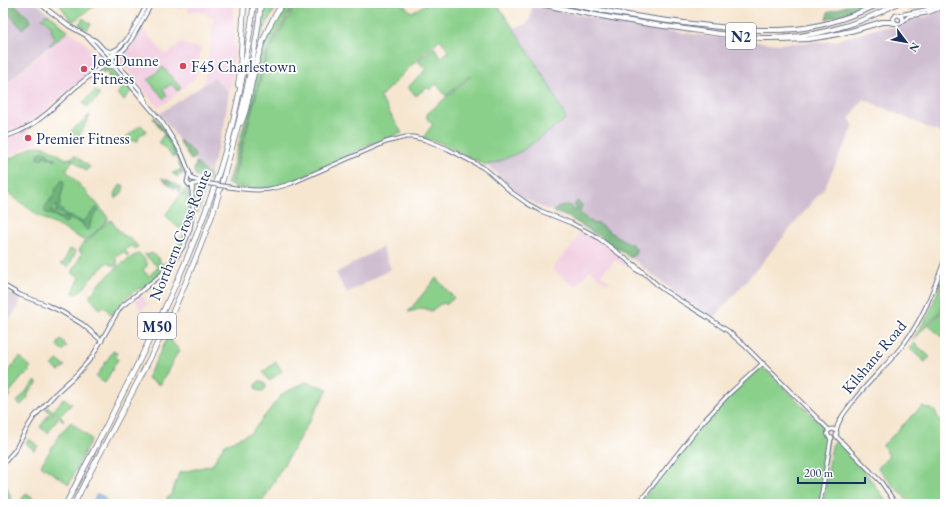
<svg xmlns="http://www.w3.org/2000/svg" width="948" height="507" font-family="'EB Garamond',serif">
<rect width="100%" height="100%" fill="#fff"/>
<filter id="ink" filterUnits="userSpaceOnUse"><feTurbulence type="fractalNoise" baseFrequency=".025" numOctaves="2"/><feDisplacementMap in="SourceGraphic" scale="8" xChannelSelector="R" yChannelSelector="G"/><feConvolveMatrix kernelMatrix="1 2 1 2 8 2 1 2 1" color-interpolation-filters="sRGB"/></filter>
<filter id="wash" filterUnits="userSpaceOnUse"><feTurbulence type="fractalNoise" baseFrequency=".012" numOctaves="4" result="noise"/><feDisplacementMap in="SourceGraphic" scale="16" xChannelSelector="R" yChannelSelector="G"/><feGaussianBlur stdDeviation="0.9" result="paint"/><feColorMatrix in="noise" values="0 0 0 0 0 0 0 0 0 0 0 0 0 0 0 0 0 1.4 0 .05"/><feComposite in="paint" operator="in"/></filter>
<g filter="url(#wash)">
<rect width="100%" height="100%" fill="#f6e6d0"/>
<!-- built -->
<g fill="#f2cfe2">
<path d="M162 3H184L182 9 168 7Z"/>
<path d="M190 3H233V19L232 26H235L233 35H235V52L230 92 214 78 204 84 214 17 206 15V13L192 11V13H189L188 11Z"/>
<path d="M142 28 166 55 182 42 186 45 201 48 196 77 166 103 158 107 145 92 131 73 121 62 122 56 133 44Z"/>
<path d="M69 31 83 41 98 55 100 59 99 65 44 111 29 124 16 130 11 125 12 127 11 129 13 131 3 133V115H4L3 114V87Z"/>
<path d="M28 129 38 141 26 147 16 153 3 156V139L16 136Z"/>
<path d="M579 229 599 241 627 263 624 266 616 260 601 274 607 280H611L607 284 590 270 575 287 552 269 577 240Z"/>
<path d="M141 294 148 304 140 311 135 300Z"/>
</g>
<!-- industrial -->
<g fill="#cfbdd0">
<path d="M3 3H36L68 30 3 86Z"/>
<path d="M532 6 669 31 746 41 779 44 835 41 881 27 896 28 913 19 928 16 945 8V135L863 99 849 119 854 126 824 188 761 264 714 318 682 298 635 261 570 218 541 207 523 198 494 171 485 164 513 28 525 25 530 20Z"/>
<path d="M214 78 229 92 224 126 210 174 196 162 194 152 178 139 163 118 159 114Z"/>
<path d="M382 247 391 269 347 293 336 273Z"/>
<path d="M3 288 14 296 21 298 18 308 3 326Z"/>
</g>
<!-- green -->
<g fill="#8ad08b" stroke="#528074">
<path d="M62 3H99L72 22 60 5Z"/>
<path d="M263 3H279C269 18 262 32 257 48L261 21Z"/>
<path d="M288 3H295L266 54 231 184H227L234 162 249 107 259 59 273 25Z"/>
<path d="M297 3H400L412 12 428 3H496L514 29 548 83 566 119 522 151 498 162 486 165 438 142 423 138 433 124 427 119V114L470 77 469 76 446 96 436 84 430 90 427 87 416 96 408 87 422 74 425 69 418 61 434 47 441 58 449 51 440 39 418 59 380 97 402 133 371 144 327 167 288 183 276 187 261 189 242 188 232 186 267 55Z"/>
<path d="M45 15H50L68 31 50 46 49 45 54 40V36L51 30 52 27 44 19 42 18Z"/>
<path d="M83 18 91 24 87 30 79 24Z"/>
<path d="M106 67 109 68 121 81 114 88 110 82 111 80 108 76 109 74 106 71 103 72 101 71Z"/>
<path d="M163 67 181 88 178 91 171 84 163 90 167 96 164 99 148 80Z"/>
<path d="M127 84 132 90 124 100 117 94 124 86Z"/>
<path d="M95 91 97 92 99 94V97L88 106H86L83 103 84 101Z"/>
<path d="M90 115 86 123H84V124L85 125 75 144 71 139 75 136 72 133V130Z"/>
<path d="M141 125 145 129 146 132 144 134 143 133 137 139 139 140C135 143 129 140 126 137Z"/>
<path d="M164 134 171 146 175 156 173 157 159 142Z"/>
<path d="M39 146 46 147 66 159 70 158 73 160 66 170 99 206 108 218V220L86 241H85L73 234 39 216 3 189V160L16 156 32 147Z"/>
<path d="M74 155 90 167 86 171 71 158Z"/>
<path d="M121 184 124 186 123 189V191L116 199 115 193Z"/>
<path d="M181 194C182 195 184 194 185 195 190 198 187 218 186 223H190C185 239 179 255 167 267 160 274 152 282 143 287 142 288 140 288 138 289 129 294 118 308 112 316L105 307 101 309 99 308 90 298V295L95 290 97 286 122 263C128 262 132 254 140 254L147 262V266L143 270 149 276 158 267 144 254 147 255 152 253 160 260V263L161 264H165C173 254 181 244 184 231L175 225 165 215 174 204Z"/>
<path d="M111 220C114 225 118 230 122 234 129 239 132 238 138 247L136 249 131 245 125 251 129 255 127 256 123 252 115 258 118 262 116 263 118 265 116 266 115 265 113 266 108 262 93 276V277L88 281 89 282 86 285V286L76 294 73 292 80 277 72 273 82 253 79 251 84 242 86 243 98 230Z"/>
<path d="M70 249 76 252 68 267 60 263 63 264Z"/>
<path d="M945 273V306L912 341 929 314Z"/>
<path d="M436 278 454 298 446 305 444 303C438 304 436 308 431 311L424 308 408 312Z"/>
<path d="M945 308V335L944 334 941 337 929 325Z"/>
<path d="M168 337 179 350 160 385 147 378Z"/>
<path d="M61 339 65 343 64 344 67 346 62 351 57 345Z"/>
<path d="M914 343 930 357 925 362 909 348Z"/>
<path d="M113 351 117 353 115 357 118 359 105 383 96 377Z"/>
<path d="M20 357 31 367 28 370 30 372 26 376 24 375 9 393 11 395 8 398 6 397 3 401V378Z"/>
<path d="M57 360 65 366 59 371 52 366Z"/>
<path d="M276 362 282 371 269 381 263 372Z"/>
<path d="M763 369 766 370 769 372 822 425 824 428 825 435 828 443 819 504H639L691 437 718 407 749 378 759 370Z"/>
<circle cx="261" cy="386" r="5"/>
<path d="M35 381 38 383 28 393V397L21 405 17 402Z"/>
<path d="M306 382 328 389 261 504H162L172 493 179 473 212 465 224 445 252 432 282 394Z"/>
<path d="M64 398 72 404 60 416 64 420 63 421 54 412 53 414 58 418 48 433 40 427 50 413 46 409 48 406 53 411Z"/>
<path d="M922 406 935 411 945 432V504H911L888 480 878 468 889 456 883 445Z"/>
<path d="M71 422 91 439 69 484 43 467 41 465 61 433Z"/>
<path d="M29 439 38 446 34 451 26 443Z"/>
<path d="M835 441H837C856 461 873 482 889 504H823L832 446Z"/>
<path d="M3 476 13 504H9L3 486Z"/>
<path d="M26 494 33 498 27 504H15L21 500Z"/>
</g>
<!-- forest -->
<g fill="#6fb277" stroke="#45706a">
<path d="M3 3H14L31 20 30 22 22 29 3 7Z"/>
<path d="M855 3H870L850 12 826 19 828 12Z"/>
<path d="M910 3H929L930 4 922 7 908 10 911 6Z"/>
<path d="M154 117C164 129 185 158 184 173L177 177 172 173 180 170 181 168C174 155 170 136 158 127V125L153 118Z"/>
<path d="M179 140 194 152 195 158 192 160 190 159 179 141Z"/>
<path d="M43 151 47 152 48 155 55 159 54 161 51 158 46 157 43 155V158L41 159H39L38 157 39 153Z"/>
<path d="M196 162 205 171 210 175 209 181C203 180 195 179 194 172 193 169 196 165 196 162Z"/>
<path d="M161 178C166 179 176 184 181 187V190L179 192 178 188H173Z"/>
<path d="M63 179 64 182 59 207 67 215 83 222 97 207 99 210C94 215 89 222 90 229L86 230 82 223 74 221 56 211V205L50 211C54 211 56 213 58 217L66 218 68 220 66 223C62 222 61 219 57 217 53 215 49 215 45 212V207L54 195 56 188Z"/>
<path d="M202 185 209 186 206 190 198 213 194 211C195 202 191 187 202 185Z"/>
<path d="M185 189 189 191C191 201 191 212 190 223L187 224 186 223C188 214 189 204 186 195L181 194Z"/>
<path d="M577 201 582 205 580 212 583 216 593 223 599 224 609 231 614 235 633 245 636 248V252L634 256 629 257 619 249 570 218 554 212C559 205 562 205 570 205L575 211 577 208 574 205Z"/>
</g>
<!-- water -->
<path fill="#77afe6" stroke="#496fa2" d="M97 494 103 496 108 504H92Z"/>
</g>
<g filter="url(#ink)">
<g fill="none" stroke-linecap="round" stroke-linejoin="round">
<defs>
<g id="tertiary">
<path d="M126 47 130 42 152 3"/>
<path d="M108 61C112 52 121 47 127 39 135 28 141 15 148 3"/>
<path d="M3 136 10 135 20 131 33 124 46 114 77 86 120 52"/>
<path d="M3 285 20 295 47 305 62 312 82 324 102 341"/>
<path d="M836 431C838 421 844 413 851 404 867 382 889 364 905 342 924 317 934 288 945 259"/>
</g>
<g id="secondary">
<path d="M39 3 69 26 96 41 110 56 129 77 140 90 146 101"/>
<path d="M928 9 931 5 932 3"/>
<path d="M934 10 939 3"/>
<path d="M899 15 930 9 934 6 935 3"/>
<path d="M903 21 902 17 899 15H896L893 19 895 23 900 24 909 16 927 13 945 6"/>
<path d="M87 37 126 80 162 122 176 144 182 154 192 179"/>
<path d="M106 50C110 53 113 51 117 49"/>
<path d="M118 63C116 56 122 51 127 46"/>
<path d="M100 68 107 65 112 67"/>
<path d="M189 173 187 182 189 185 191 186 194 184 205 183"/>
<path d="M192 179 203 182"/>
<path d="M229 187C253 191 268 192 292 183L386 142 406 137H413L426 140 448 149 482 167 489 172 511 192 528 204 541 211 571 223 588 232 597 237 630 262 635 265 662 289 673 296 707 317 728 331 744 345 829 430"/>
<path d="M632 265 638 271 642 272"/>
<path d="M829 430C826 433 828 438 832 438"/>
<path d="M829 430 833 429 835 430 837 432 836 436"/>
<path d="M836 436 881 482 896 504"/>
<path d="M3 464 15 450 29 425 34 417 55 394 78 373 92 357 114 318 121 307 161 275 174 261 184 245 190 229 193 208 192 192 193 185"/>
<path d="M638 504 701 424 729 394 763 363"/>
<path d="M820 504 831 438"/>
</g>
<g id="trunk">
<path d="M535 3C582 13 630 22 679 28 707 32 735 37 764 38 810 39 857 26 898 3"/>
<path d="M564 3C606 12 649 19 692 24 729 28 767 33 804 28 832 24 857 14 882 3"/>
<path d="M587 6 597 5 603 3"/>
<path d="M782 40 808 39 828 36 851 31 882 22H889L895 23"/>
</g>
<g id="motorway">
<path d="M238 85 240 72 244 3"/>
<path d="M241 123C247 111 249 95 252 81 259 50 265 29 283 3"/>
<path d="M66 504C85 466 105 429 124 391 161 318 197 244 221 166 237 113 247 58 254 3"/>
<path d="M74 504C107 438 144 374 175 307 188 278 200 248 211 218 217 202 221 185 226 168 242 114 255 59 261 3"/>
</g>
</defs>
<!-- tertiary casing -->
<use href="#tertiary" stroke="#686f86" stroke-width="5"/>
<!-- secondary casing -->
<use href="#secondary" stroke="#686f86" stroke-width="5"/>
<!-- trunk casing -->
<use href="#trunk" stroke="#686f86" stroke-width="6"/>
<!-- motorway casing -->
<use href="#motorway" stroke="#686f86" stroke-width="6"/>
<!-- tertiary -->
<use href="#tertiary" stroke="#fff" stroke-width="3"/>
<!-- secondary -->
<use href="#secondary" stroke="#fff" stroke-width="3"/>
<!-- trunk -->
<use href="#trunk" stroke="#fff" stroke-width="4"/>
<!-- motorway -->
<use href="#motorway" stroke="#fff" stroke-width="4.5"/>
<defs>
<path id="secondary-bridge" d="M205 183 229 187"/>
</defs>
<!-- secondary-bridge casing -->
<use href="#secondary-bridge" stroke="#686f86" stroke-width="5" stroke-linecap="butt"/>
<!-- secondary-bridge -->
<use href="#secondary-bridge" stroke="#fff" stroke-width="3"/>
</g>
</g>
<!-- markers -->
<g fill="#d1495b" stroke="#fff" stroke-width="1.5">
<circle cx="183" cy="66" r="4"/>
<circle cx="84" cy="69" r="4"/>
<circle cx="28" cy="138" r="4"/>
</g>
<g text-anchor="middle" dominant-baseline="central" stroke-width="3.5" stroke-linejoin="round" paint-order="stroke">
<!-- shield labels -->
<g fill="#fff" stroke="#5f6d8e" stroke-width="1">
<rect x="726" y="23" width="30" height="26" rx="3"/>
<rect x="138" y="313" width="38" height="26" rx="3"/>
</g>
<g font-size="15" font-weight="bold" fill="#1b2f5e">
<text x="741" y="36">N2</text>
<text x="157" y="326">M50</text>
</g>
<!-- poi labels -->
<g font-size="16" fill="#1b2f5e" stroke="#fff" text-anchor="start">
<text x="92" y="60">Joe Dunne<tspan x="92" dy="18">Fitness</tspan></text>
<text x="191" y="66">F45 Charlestown</text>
<text x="36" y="138">Premier Fitness</text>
</g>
<!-- street labels -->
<g font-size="16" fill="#1b2f5e" stroke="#fff">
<text transform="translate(180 235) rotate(-68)">Northern Cross Route</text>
<text transform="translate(874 357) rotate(-50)">Kilshane Road</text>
</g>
</g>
<!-- margin -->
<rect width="948" height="507" fill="none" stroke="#fff" stroke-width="16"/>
<!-- north arrow -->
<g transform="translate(906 42) rotate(122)" stroke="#ffffff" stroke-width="3" paint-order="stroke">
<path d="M0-3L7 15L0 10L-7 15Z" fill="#1b2f5e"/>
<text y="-6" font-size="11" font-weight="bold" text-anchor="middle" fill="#1b2f5e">N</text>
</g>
<!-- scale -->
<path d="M798 477v6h67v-6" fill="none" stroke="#1b2f5e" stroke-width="2"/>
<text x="804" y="477" font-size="12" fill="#1b2f5e" stroke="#ffffff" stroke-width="3" paint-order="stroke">200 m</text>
</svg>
